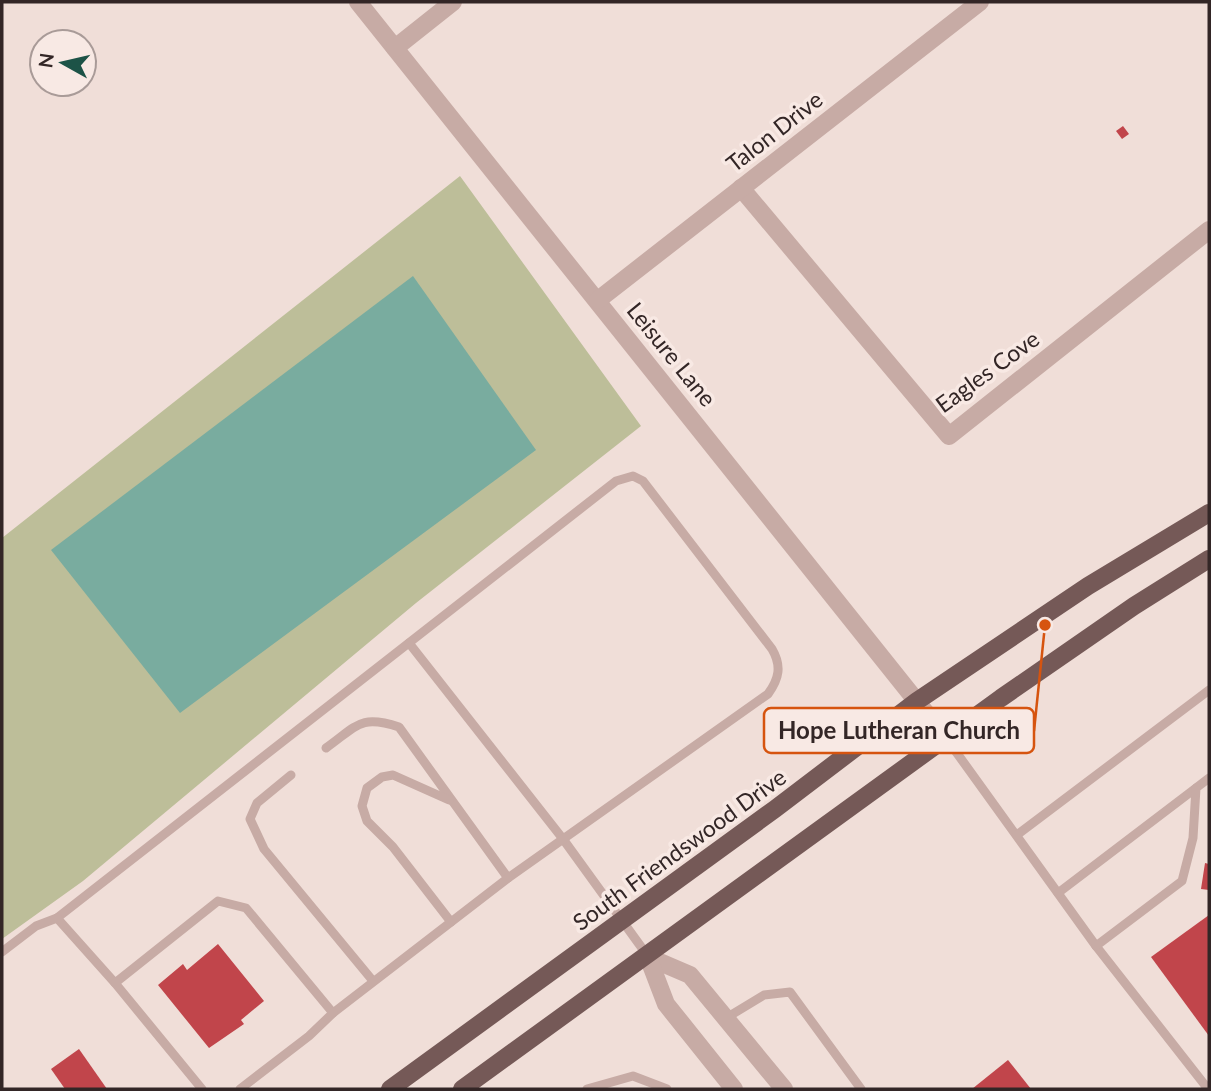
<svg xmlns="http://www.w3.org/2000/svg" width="1211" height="1091" font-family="Lato,sans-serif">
<rect width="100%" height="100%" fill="#f0ded8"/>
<!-- green -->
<path fill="#bdbe99" d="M460 176 641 426 416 603 83 881 2 939V538Z"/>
<!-- water -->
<path fill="#79ac9f" d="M413 276 536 450 180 713 51 550Z"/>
<!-- building -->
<g fill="#c1454b">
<path d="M1123 126 1129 134 1122 139 1116 131Z"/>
<path d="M1205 863 1209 864V890L1201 889Z"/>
<path d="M1209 915V1036L1151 957Z"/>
<path d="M218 944 264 1001 241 1020 244 1024 209 1048 158 985 183 964 187 970Z"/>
<path d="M79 1049 107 1089H65L51 1069Z"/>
<path d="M1008 1060 1031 1089H972Z"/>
</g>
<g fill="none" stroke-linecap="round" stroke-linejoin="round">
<!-- lane -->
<g stroke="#c7aba5" stroke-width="9">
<path d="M409 643 563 839 647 955"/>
<path d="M946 738 1096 946 1208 1089"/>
<path d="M326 748C357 726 360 714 399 727L508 878"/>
<path d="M291 775 257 803 250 819 264 849 373 981"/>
<path d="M449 800 393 775 382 777 367 788 362 806 367 821 393 847 451 922"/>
<path d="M1017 835 1209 690"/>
<path d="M1058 893 1196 788"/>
<path d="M57 918 616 481 633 476 643 481 772 649C782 666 779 679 768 694L508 878 333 1013"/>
<path d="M1096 946 1182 881 1193 838 1196 788 1209 778"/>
<path d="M2 952 36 926 57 918 115 983"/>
<path d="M726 1018 764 995 790 992 861 1089"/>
<path d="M202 1089 115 983 218 901 246 908 333 1013 309 1036 240 1089"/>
<path d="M587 1089 633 1076 667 1089"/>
</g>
<!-- street -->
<g stroke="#c7aba5" stroke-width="18">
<path d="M358 2 946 738"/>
<path d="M395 48 453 2"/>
<path d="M741 188 949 436 1209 230"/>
<path d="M598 300 980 2"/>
<path d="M648 957 690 975 784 1089"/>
<path d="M648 957 666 1004 734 1089"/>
</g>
<!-- primary -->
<g stroke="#755957" stroke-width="18">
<path d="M390 1089 775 809 917 701 1088 586 1209 513"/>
<path d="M462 1089 1001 698 1134 606 1209 559"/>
</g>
</g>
<g text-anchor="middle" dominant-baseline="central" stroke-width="7" stroke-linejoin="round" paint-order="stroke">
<!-- street labels -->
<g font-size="23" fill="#332626" stroke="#f8e9e4">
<text transform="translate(774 131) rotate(-38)">Talon Drive</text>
<text transform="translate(672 354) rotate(51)">Leisure Lane</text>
<text transform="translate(987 371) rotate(-36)">Eagles Cove</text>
<text transform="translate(679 849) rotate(-36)">South Friendswood Drive</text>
</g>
</g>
<!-- callouts -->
<path fill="none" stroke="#d6540f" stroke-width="2.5" d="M1045 625L1034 731"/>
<circle fill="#d6540f" stroke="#f8e9e4" stroke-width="2.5" cx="1045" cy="625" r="7"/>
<rect fill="#f8e9e4" stroke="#d6540f" stroke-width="2.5" x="764" y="708" width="270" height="45" rx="7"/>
<g font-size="24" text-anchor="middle" font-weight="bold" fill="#332626">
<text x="899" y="739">Hope Lutheran Church</text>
</g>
<!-- border -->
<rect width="1211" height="1091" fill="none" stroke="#332626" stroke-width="7"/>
<!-- north arrow -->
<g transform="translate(63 63) rotate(278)"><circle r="33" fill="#f8e9e4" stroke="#a99b98" stroke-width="2"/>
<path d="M0-5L12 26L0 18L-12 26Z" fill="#1d5347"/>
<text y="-10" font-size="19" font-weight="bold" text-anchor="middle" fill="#332626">N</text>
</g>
</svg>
